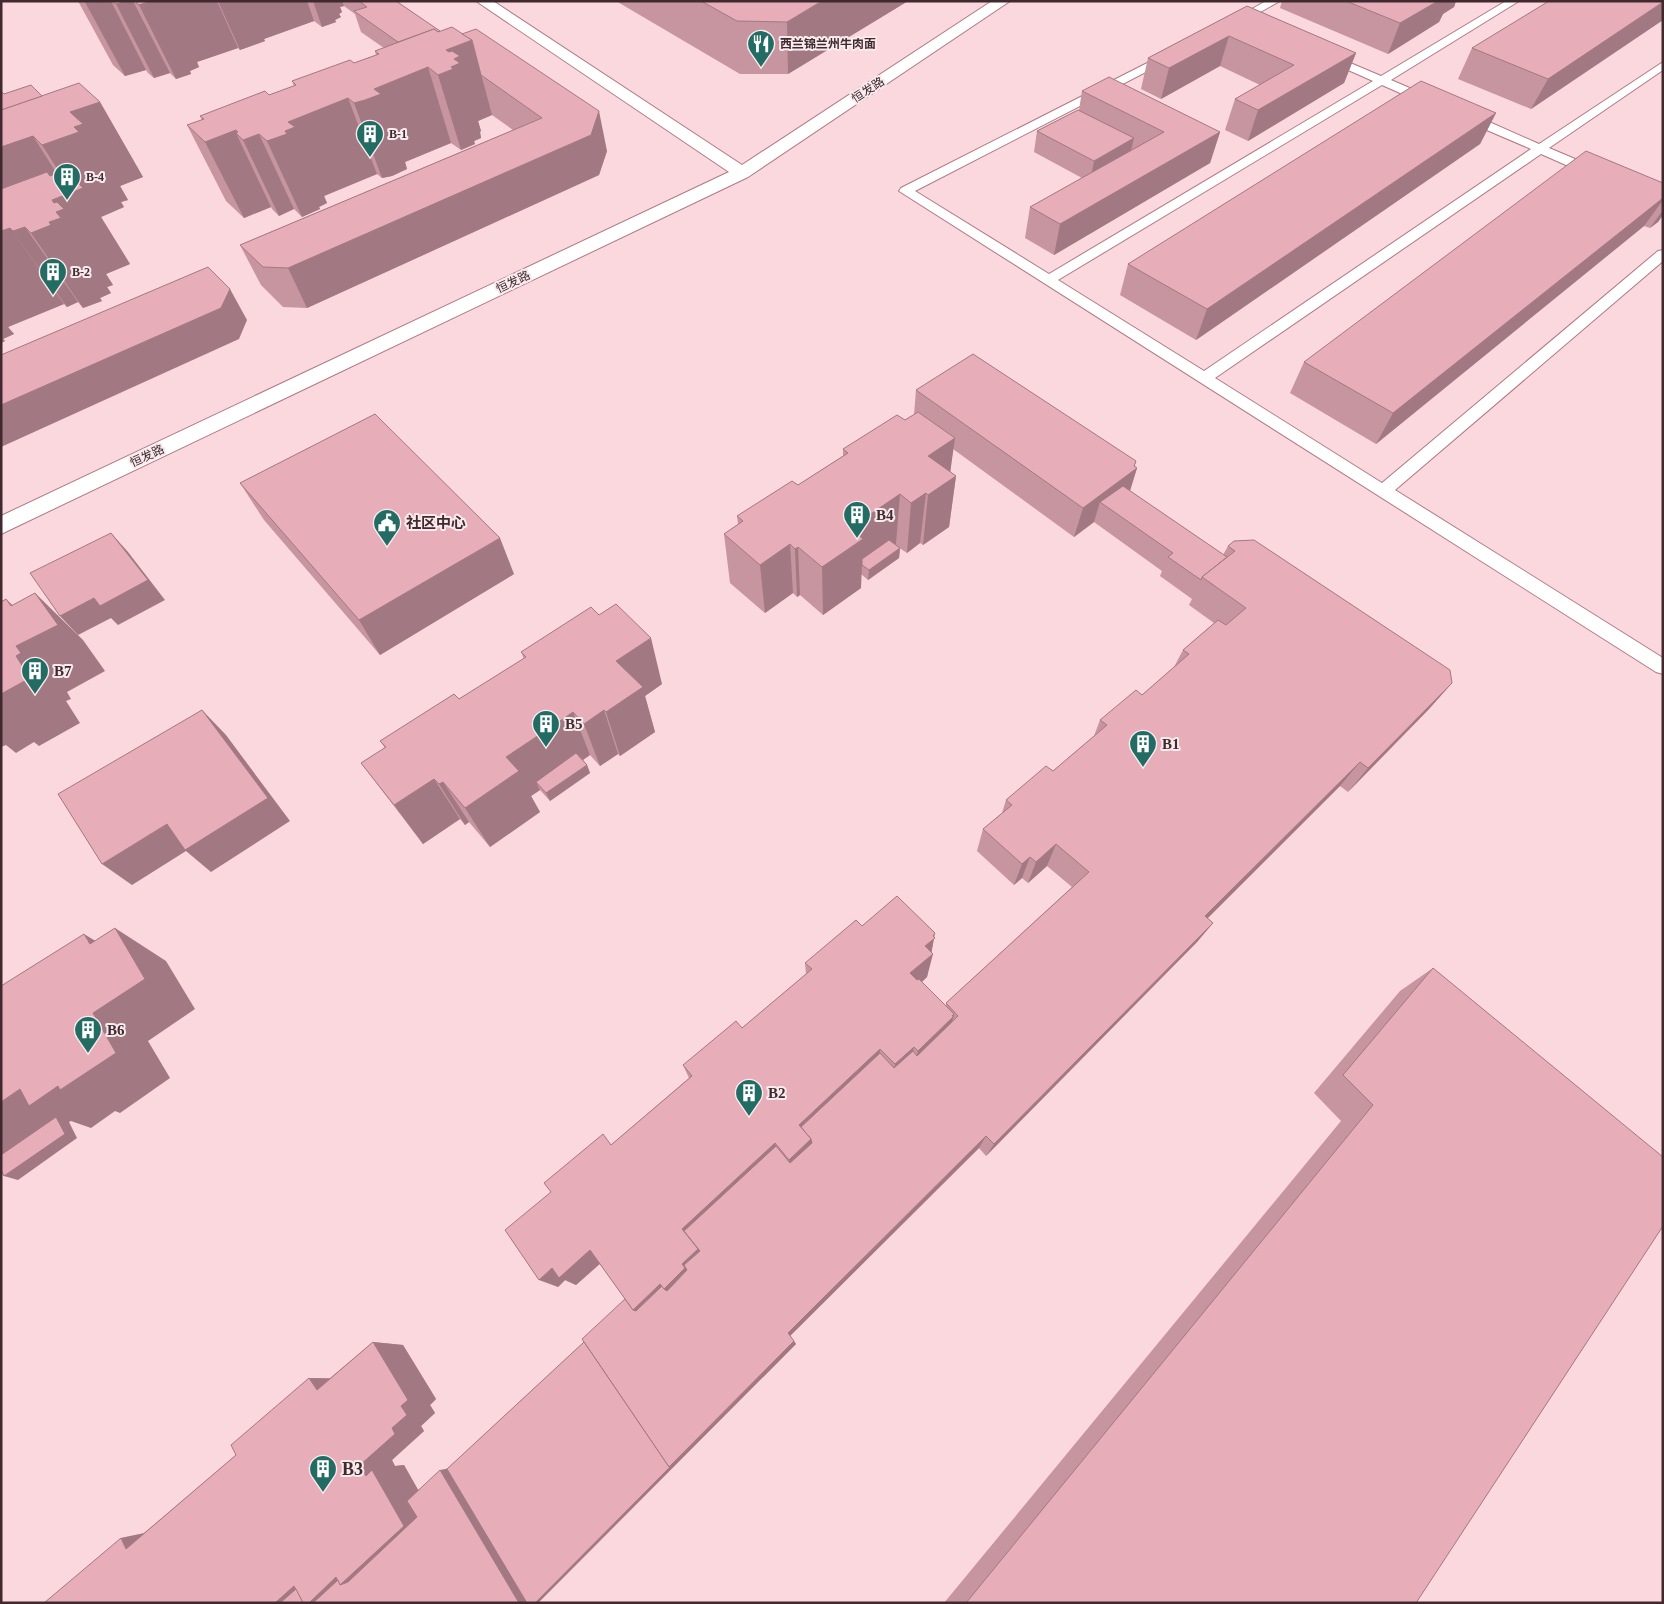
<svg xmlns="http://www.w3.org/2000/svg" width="1664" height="1604" font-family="'Times New Roman','Noto Sans SC',serif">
<rect width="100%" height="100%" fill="#fbd7de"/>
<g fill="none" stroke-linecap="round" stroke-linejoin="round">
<defs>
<g id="lane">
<path d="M1266 1H1280L1237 25 1233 26 1227 23Z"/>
<path d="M1506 1H1519L1391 80 1433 98 1435 101 1433 104H1425L1382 85 1058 280 1204 371 1531 149 1461 119 1459 116 1461 113H1469L1539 144 1663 62V70L1549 148 1601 170 1602 173 1601 176H1591L1541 154 1215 378 1382 483 1658 251 1663 250V261L1395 490 1663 658V674L1656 672 899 191 901 188 1165 54H1173L1175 56 1173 58 915 191 1049 274 1373 81 1321 58 1319 56 1321 54H1329L1381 76Z"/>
</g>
<path id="street" d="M476 1H493L742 165 992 1H1010L748 177 1 534V516L729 172Z"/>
</defs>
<!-- lane casing -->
<use href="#lane" stroke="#af7984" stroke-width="2"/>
<!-- street casing -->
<use href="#street" stroke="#af7984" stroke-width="2"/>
<!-- lane -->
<use href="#lane" fill="#fff" fill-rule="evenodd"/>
<!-- street -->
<use href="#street" fill="#fff" fill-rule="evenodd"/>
</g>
<!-- wall -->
<g fill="#c7959f">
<path d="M78 1H398L399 3 607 151 599 175 307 308 283 307 261 285 240 245 513 130 492 115 478 121 481 131 480 132 481 138 474 141 475 144 461 150 451 143 405 162 407 169 392 176 382 178 377 174 324 196 327 203 319 207 320 209 302 217 294 209 279 216 272 209 271 207 244 218 226 201 187 125 202 120 200 116 269 95 294 86 292 81 354 63 376 55 375 51 384 48 361 32 355 14 344 6 340 7 342 12 339 14 341 17 335 20 336 22 322 27 314 21 264 39 265 41 240 50 238 48 197 62 199 67 190 71 191 74 176 79 170 73 154 78 148 73 146 70 125 76 113 65Z"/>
<path d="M616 1H908L788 74H740Z"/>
<path d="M1282 1H1456L1454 7 1443 14 1439 22 1388 54 1280 8Z"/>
<path d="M1663 1V20L1531 109 1458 79 1472 48Z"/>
<path d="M1247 6 1356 53 1344 83 1248 141 1225 130 1235 99 1260 85 1220 66 1161 99 1141 89 1148 58Z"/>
<path d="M1082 91 1220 132 1210 163 1054 255 1025 238 1030 207 1082 178 1034 152 1037 131 1079 110Z"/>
<path d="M4 94 42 96 100 102 143 177 120 186 128 200 121 202 124 207 101 217 130 264 106 274 113 285 107 287 111 293 100 298 102 301 83 308 78 302 67 307 64 304 8 327 14 334 3 339 5 341 1 343Z"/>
<path d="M1496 113 1480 144 1196 340 1120 295 1128 264Z"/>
<path d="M1663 183V215L1658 222 1650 228 1644 226 1376 444 1290 393 1304 362Z"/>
<path d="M916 390 1135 466 1137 468 1130 491 1223 555 1228 546 1452 683 1429 709 1348 792 1340 786 1207 918 1213 923 1197 942 986 1156 979 1148 790 1336 796 1344 538 1603 121 1538 144 1533 236 1455 309 1378H330L373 1342 403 1345 436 1399 430 1405 435 1413 421 1426 424 1431 392 1460 395 1466 404 1465 418 1490 447 1469 584 1342 625 1299 600 1264 576 1285 565 1280 558 1287 612 1144 689 1078 683 1065 742 1028 806 974 805 963 862 926 934 937 927 977 922 982 946 1006V1003L1072 887 1047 866 1028 883 1022 878 1014 885 977 851 983 829 1002 813 1006 800 1053 771 1094 736 1100 720 1142 695 1174 667 1183 650 1214 623 1189 605 1192 599 1160 576 1162 571 1094 522 1074 537 953 449 950 472 956 476 949 527 923 545 920 543 907 553 895 545 900 548 899 558 868 580 861 574V588L823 615 800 595 797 597 793 593 765 613 730 583 724 534 738 524 737 516 798 485 843 456V449L905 420 914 415Z"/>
<path d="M240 483 514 574 380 655 264 520Z"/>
<path d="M521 652 662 684 645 696 655 732 620 756 618 754 600 766 590 755 583 760 587 765 590 773 550 801 540 790 531 796 540 812 490 847 469 822 465 825 460 819 423 844 361 763 385 748 380 741 459 699 524 659Z"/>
<path d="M1433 968 1416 1603H944L1341 1121 1314 1093 1400 991Z"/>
</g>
<!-- shaded-wall -->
<g fill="#a27982" fill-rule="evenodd">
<path d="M87 1H111L146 70 125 76 85 2Z"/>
<path d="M126 1H133L170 73 154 78 116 4Z"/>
<path d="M151 1H217L238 48 197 62 199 67 190 71 191 74 176 79 139 5Z"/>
<path d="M218 1H307L314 21 264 39 265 41 240 50Z"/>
<path d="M313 1H342L344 6 340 7 342 12 339 14 341 17 335 20 336 22 322 27Z"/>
<path d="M822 1H908L788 74 787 22Z"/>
<path d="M1438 1H1456L1454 7 1443 14 1439 22 1388 54 1400 23Z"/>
<path d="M1663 2V20L1531 109 1548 79Z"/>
<path d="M1229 36 1220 66 1161 99 1169 68Z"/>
<path d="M472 40 492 115 478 121 481 131 480 132 481 138 474 141 475 144 461 150 438 75 446 50Z"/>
<path d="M1356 53 1344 83 1248 141 1258 110Z"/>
<path d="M428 67 451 143 405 162 407 169 392 176 382 178 354 103 374 89Z"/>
<path d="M348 98 377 174 324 196 327 203 319 207 320 209 302 217 267 141 285 131 288 122Z"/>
<path d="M100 102 143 177 120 186 128 200 121 202 124 207 101 217 130 264 106 274 113 285 107 287 111 293 100 298 102 301 83 308 31 233 25 227 78 302 67 307 10 228 64 304 8 327 14 334 3 339 5 341 1 343 2 133 74 127 70 112ZM33 136 42 145 72 192 69 193Z"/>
<path d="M599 111 607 151 599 175 307 308 288 268Z"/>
<path d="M1496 113 1480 144 1196 340 1207 309Z"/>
<path d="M236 130 238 136 236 133 271 207 244 218 205 142Z"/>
<path d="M1220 132 1210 163 1054 255 1060 224Z"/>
<path d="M259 134 294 209 279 216 243 140Z"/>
<path d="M1134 138 1129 159 1090 182 1094 161Z"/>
<path d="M1663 198V200L1644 226 1376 444 1393 413Z"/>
<path d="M1663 210V215L1658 222 1650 228Z"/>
<path d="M230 289 247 320 239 339 1 447V405Z"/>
<path d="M955 438 949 481 956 476 949 527 923 545 928 495 926 493 920 543 907 553 911 503 928 456Z"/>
<path d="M1136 461 1133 471 1137 468 1128 497 1100 502 1094 522 1074 537 1083 508Z"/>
<path d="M900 494 896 544 864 566 862 565 861 588 823 615 822 567 850 528Z"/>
<path d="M111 533 128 552 165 600 118 625 111 618 78 635 60 616Z"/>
<path d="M500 538 514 574 380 655 359 620Z"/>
<path d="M790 544 793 593 765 613 760 565Z"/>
<path d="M798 547 800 595 797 597 795 549Z"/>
<path d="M900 548 899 558 868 580 869 570Z"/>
<path d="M35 593 83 640 105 671 67 692 71 699 66 701 80 723 39 746 34 742 16 753 6 745 1 747V694L16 656V646L11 606 6 599 42 633Z"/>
<path d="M651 638 662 684 645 696 655 732 620 756 606 712 616 661Z"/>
<path d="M1452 683 1429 709 1348 792 1368 768Z"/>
<path d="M202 710 226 735 290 821 211 872 186 851 132 885 102 864 167 824Z"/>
<path d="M604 710 618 754 600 766 584 724Z"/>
<path d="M573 712 590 755 542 788 536 782 540 790 531 796 540 812 490 847 465 808 506 757Z"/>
<path d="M1360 762 1340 786 1190 936 1205 916Z"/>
<path d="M587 765 590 773 550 801 546 793Z"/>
<path d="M434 779 460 819 423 844 394 805Z"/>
<path d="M443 782 469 822 465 825 439 784Z"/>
<path d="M1056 844 1047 866 1028 883 1036 862Z"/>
<path d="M1030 857 1022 878 1014 885 1022 864Z"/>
<path d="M1213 923 1197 942 986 1156 994 1144Z"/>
<path d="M115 928 166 961 195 1009 148 1041 170 1078 120 1113 115 1111 91 1128 71 1121 69 1122 77 1138 18 1180 4 1176 1 1168V1102L93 1013 90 944 84 934 137 966Z"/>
<path d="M935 933 931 955 933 954 927 977 906 996 910 973 925 946Z"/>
<path d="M954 1014 953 1018 954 1016 947 1037 913 1070 918 1051Z"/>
<path d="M914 1047 909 1066 891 1083 895 1064Z"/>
<path d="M880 1049 878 1068 799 1128V1125Z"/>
<path d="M986 1136 979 1148 790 1336 788 1333Z"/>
<path d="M811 1139 813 1154 792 1173 789 1160Z"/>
<path d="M775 1143 779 1158 706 1258 646 1315 633 1310 682 1264V1229Z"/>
<path d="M590 1250 605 1259 576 1285 565 1280 558 1287 539 1280 552 1268Z"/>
<path d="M794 1341 796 1344 538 1603H519L440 1470 461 1466 669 1467Z"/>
<path d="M373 1342 403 1345 436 1399 430 1405 435 1413 421 1426 424 1431 392 1460 395 1466 404 1465 433 1516 375 1571 313 1603H275L366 1476 360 1465 392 1428 401 1406Z"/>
<path d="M309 1378 344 1379 317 1390Z"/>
<path d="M170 1528 126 1549 121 1538Z"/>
</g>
<!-- building -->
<g fill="#e7adb9" stroke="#a27982">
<path d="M112 1H126L116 4Z"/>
<path d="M135 1H151L139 5Z"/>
<path d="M359 1H396L440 31 438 32 434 29 398 42 354 11 367 7Z"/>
<path d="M701 1H822L787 22 737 21Z"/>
<path d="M1346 1H1438L1400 23Z"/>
<path d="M1549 1H1663V2L1548 79 1472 48Z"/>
<path d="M1247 6 1356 53 1258 110 1235 99 1294 65 1229 36 1169 68 1148 58Z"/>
<path d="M452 27 472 40 446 50 449 52 452 51 460 56 454 59 460 63 451 67 453 69 438 75 428 67 374 89 381 94 365 100 354 103 348 98 288 122 295 127 285 131 287 134 267 141 259 134 243 140 236 133 238 132 236 130 205 142 187 125 204 119 200 116 265 91 269 95 296 85 292 81 350 60 354 63 379 54 375 51 434 29 438 32Z"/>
<path d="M476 29 599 111 591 135 288 268 263 267 240 245 542 118 481 75 472 40 462 34Z"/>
<path d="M1109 77 1220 132 1060 224 1030 207 1164 132 1082 91Z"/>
<path d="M1421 81 1496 113 1207 309 1128 264Z"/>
<path d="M79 83 100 102 70 112 83 124 74 127 79 132 42 145 33 136 1 147V110Z"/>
<path d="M31 85 42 96 1 110V91L4 94Z"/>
<path d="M1078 110 1134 138 1094 161 1037 131Z"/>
<path d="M1586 151 1663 183V198L1393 413 1304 362Z"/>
<path d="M66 170 83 188 52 200 54 203 57 202 64 209 56 212 61 218 49 222 51 225 31 233 25 227 13 231 10 228 1 231V189L47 172 50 176Z"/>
<path d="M208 267 230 289 221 308 1 405V355Z"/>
<path d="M973 354 1136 461 1134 466 1137 468 1083 508 916 390Z"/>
<path d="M918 412 955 438 928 456 956 476 928 495 926 493 911 503 900 494 850 528 863 539 822 567 798 547 795 549 790 544 760 565 724 534 743 521 737 516 792 481 798 485 848 453 843 449 897 415 905 420Z"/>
<path d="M375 414 500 538 359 620 240 483Z"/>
<path d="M1123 486 1227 557 1202 577 1201 580 1168 557 1173 553 1100 502Z"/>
<path d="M111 533 148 580 100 606 94 598 60 616 30 573Z"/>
<path d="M889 540 900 548 869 570 862 565V559Z"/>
<path d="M1254 540 1450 670 1452 683 1368 768 1360 762 1205 916 1213 923 994 1144 986 1136 788 1333 794 1341 669 1467 582 1339 625 1299 633 1310 636 1311 662 1286 664 1289 667 1291 687 1270 684 1265 700 1251 684 1231 776 1146 790 1163 812 1143 811 1139 801 1127 880 1053 894 1068 913 1051 917 1056 958 1016 946 1003 1089 872 1056 844 1036 862 1030 857 1022 864 983 829 1012 805 1006 800 1046 766 1053 771 1107 725 1100 720 1136 690 1142 695 1189 654 1183 650 1218 620 1226 625 1246 608 1202 577 1235 551 1228 546 1234 541Z"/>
<path d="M35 593 58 625 16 646 21 653 16 656 30 678 1 694V602L6 599 11 606Z"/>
<path d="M616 604 651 638 616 661 643 687 606 712 604 710 584 724 573 712 563 719 506 757 519 771 465 808 443 782 439 784 434 779 394 805 361 763 386 747 380 741 454 694 459 699 526 657 521 652 591 607 599 615Z"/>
<path d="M202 710 268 798 185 850 167 824 102 864 58 794Z"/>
<path d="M576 753 587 765 546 793 536 782Z"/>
<path d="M897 896 935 933 933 936 935 938 925 946 933 954 910 973 917 980 919 979 954 1014 952 1016H954L918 1051 914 1047 895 1064 880 1049 799 1125 811 1139 789 1160 775 1143 682 1229 698 1249 682 1264 685 1268 664 1289 660 1284 633 1310 590 1250 559 1278 552 1268 539 1280 505 1230 551 1192 544 1183 603 1134 611 1145 692 1076 683 1065 736 1021 742 1028 812 969 805 963 856 920 862 926Z"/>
<path d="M115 928 145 979 93 1013 116 1053 60 1090 58 1086 29 1106 20 1089 1 1102V986L84 934 90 944Z"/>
<path d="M1433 968 1663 1157V1226L1416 1603H966L1373 1105 1343 1075Z"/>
<path d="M56 1117 65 1134 4 1176 1 1170V1155Z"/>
<path d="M373 1342 408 1400 401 1406 407 1415 392 1428 395 1434 360 1465 366 1476 372 1470 404 1526 340 1585 336 1577 309 1603H303L294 1586 275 1603H44L121 1538 126 1549 236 1455 231 1445 309 1378 317 1390Z"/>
<path d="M584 1342 669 1467 672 1465 535 1603H527L447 1469Z"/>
<path d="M440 1470 519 1603H313L338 1580 340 1585 348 1582 417 1517 407 1501Z"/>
<path d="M296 1589 303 1603H280Z"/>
</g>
<!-- icons -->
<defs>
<symbol id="restaurant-pin" viewBox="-11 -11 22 30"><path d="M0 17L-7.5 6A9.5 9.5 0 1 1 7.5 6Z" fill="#236c64" stroke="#f8ebed"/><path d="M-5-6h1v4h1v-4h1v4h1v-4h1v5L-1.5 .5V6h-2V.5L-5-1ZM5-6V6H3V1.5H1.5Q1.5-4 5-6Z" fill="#fff"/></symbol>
<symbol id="building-pin" viewBox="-11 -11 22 30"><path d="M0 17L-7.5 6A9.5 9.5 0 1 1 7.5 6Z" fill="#236c64" stroke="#f8ebed"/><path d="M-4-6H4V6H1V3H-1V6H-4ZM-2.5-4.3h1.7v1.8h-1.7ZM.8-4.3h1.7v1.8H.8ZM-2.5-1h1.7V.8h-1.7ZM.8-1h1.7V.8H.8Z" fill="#fff"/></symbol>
<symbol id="civic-pin" viewBox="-11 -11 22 30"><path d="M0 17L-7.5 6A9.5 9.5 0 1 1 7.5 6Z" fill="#236c64" stroke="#f8ebed"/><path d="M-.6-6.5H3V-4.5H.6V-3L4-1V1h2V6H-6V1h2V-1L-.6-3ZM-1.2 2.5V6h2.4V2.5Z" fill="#fff"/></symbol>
</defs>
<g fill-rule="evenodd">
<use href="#restaurant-pin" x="745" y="28" width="32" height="43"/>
<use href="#building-pin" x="354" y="118" width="32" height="43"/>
<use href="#building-pin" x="51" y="161" width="32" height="43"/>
<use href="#building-pin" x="37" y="256" width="32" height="43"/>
<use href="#building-pin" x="841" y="499" width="32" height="43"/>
<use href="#civic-pin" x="371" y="507" width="32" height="43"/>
<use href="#building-pin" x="19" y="655" width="32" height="43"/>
<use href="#building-pin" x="530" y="708" width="32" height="43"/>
<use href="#building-pin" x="1127" y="728" width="32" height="43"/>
<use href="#building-pin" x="72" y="1014" width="32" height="43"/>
<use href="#building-pin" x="733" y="1077" width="32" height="43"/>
<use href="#building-pin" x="307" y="1453" width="32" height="43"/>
</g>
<g text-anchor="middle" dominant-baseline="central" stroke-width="4" stroke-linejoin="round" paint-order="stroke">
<!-- far-poi labels -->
<g font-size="12" font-weight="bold" fill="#412a2f" stroke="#f8ebed" text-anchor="start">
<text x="780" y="44">西兰锦兰州牛肉面</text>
<text x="389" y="134">B-1</text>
<text x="86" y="177">B-4</text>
<text x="72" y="272">B-2</text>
</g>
<!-- far-street labels -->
<g font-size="12" fill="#412a2f" stroke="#f8ebed">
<text transform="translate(868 90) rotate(-33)">恒发路</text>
<text transform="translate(513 282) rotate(-25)">恒发路</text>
<text transform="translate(147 456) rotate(-25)">恒发路</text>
</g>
<!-- poi labels -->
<g font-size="15" font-weight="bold" fill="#412a2f" stroke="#f8ebed" text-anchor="start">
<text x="876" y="515">B4</text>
<text x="406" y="523">社区中心</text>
<text x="54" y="671">B7</text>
<text x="565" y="724">B5</text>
<text x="1162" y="744">B1</text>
<text x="107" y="1030">B6</text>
<text x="768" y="1093">B2</text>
</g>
<!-- near-poi labels -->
<g font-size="18" font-weight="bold" fill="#412a2f" stroke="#f8ebed" text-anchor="start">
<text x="342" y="1469">B3</text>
</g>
</g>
<!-- border -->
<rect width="1664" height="1604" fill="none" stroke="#412a2f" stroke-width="5"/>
</svg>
